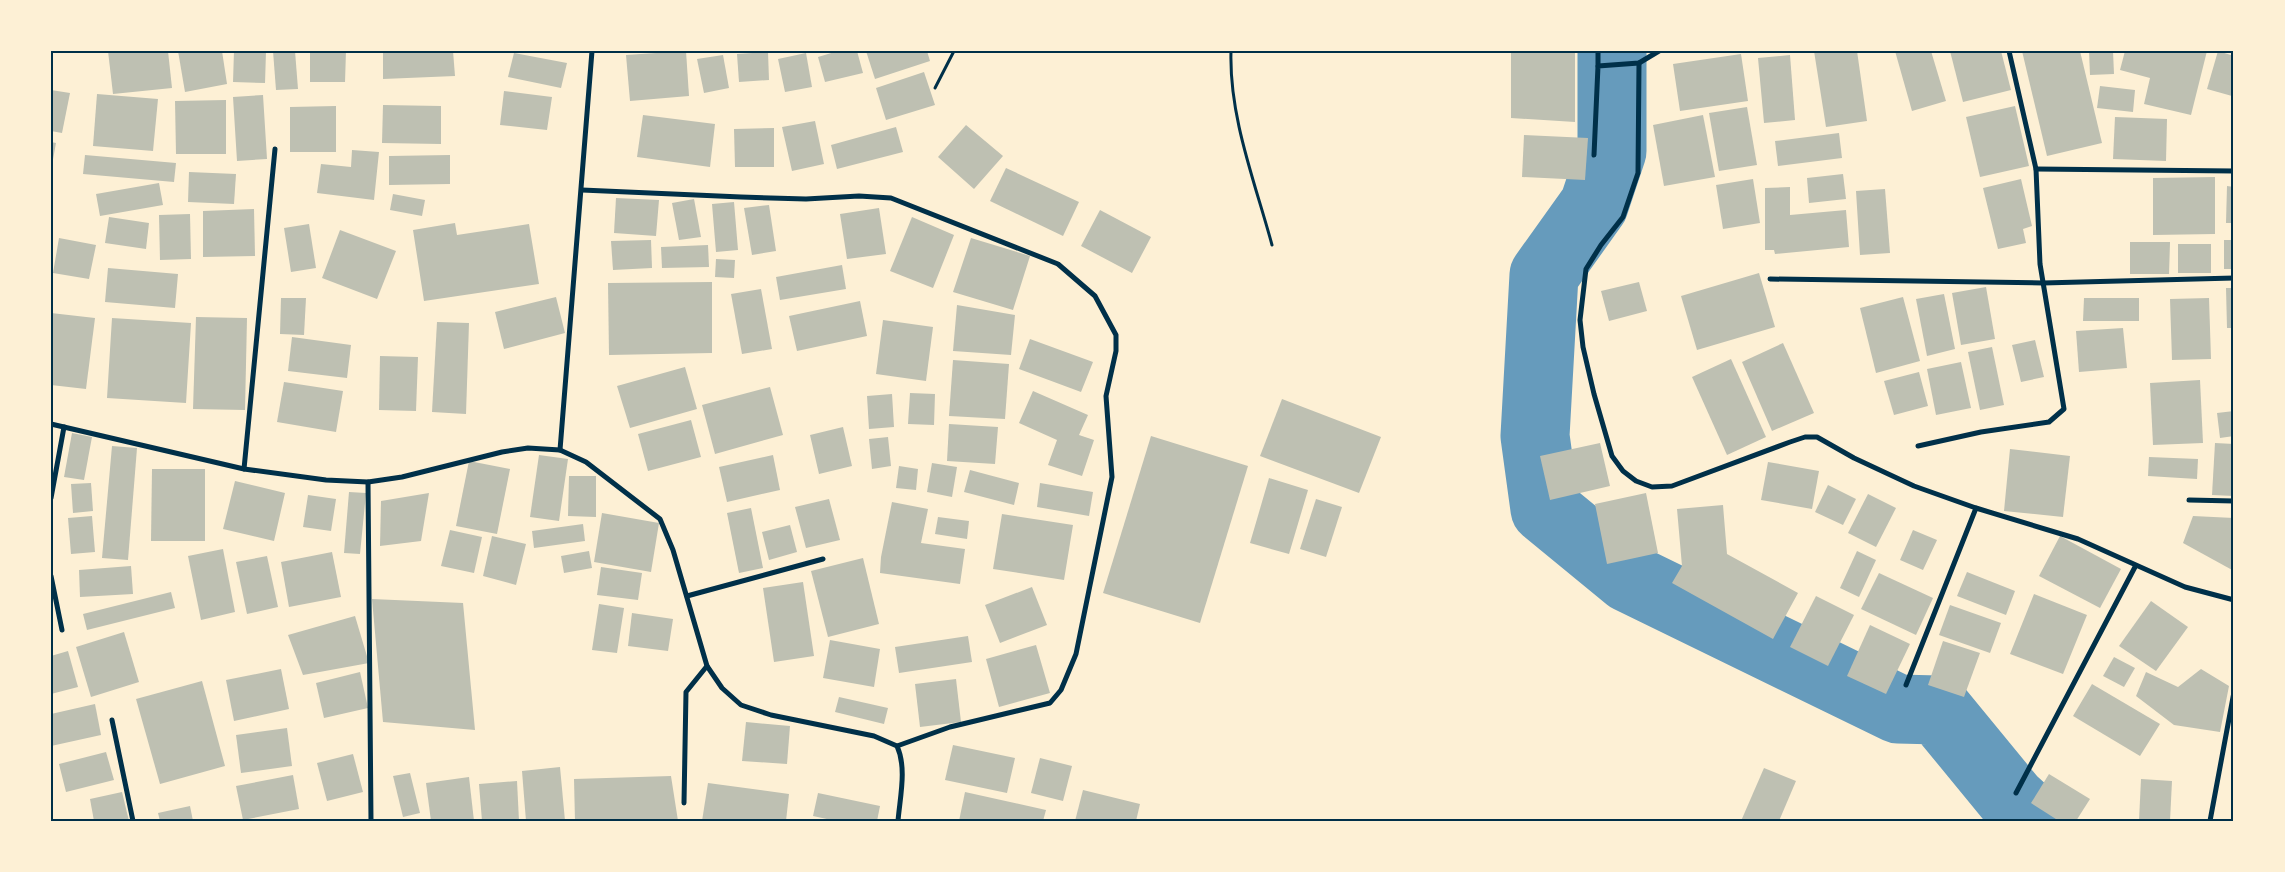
<svg xmlns="http://www.w3.org/2000/svg" width="2285" height="872" font-family="'Open Sans',sans-serif">
<rect width="100%" height="100%" fill="#fdf0d5"/>
<g fill="none" stroke-linecap="round" stroke-linejoin="round">
<!-- river -->
<path stroke="#669bbc" stroke-width="69" d="M1612 51V151L1594 205 1544 275 1535 436 1545 509 1629 578 1898 709 1938 710 2012 800 2035 821"/>
</g>
<!-- building -->
<g fill="#bec0b2">
<path d="M108 51H168L172 88 113 94Z"/>
<path d="M178 51H222L227 84 185 92Z"/>
<path d="M234 51H266L265 83 233 82Z"/>
<path d="M273 51H295L298 89 276 90Z"/>
<path d="M310 51H346L345 82H310Z"/>
<path d="M383 51H453L455 76 383 79Z"/>
<path d="M686 51 689 96 630 101 626 55Z"/>
<path d="M838 51H857L863 73 825 82 818 57Z"/>
<path d="M866 51H927L930 61 875 79Z"/>
<path d="M1511 51H1575V122L1511 118Z"/>
<path d="M1814 51H1857L1867 121 1826 127Z"/>
<path d="M1895 51H1931L1946 101 1912 111Z"/>
<path d="M1950 51H2001L2011 90 1963 102Z"/>
<path d="M2022 51H2080L2102 143 2047 156Z"/>
<path d="M2089 51H2113L2114 74 2090 75Z"/>
<path d="M2125 51H2207L2191 115 2144 104 2150 78 2120 70Z"/>
<path d="M2218 51 2234 56 2232 96 2207 89Z"/>
<path d="M768 52 769 80 739 82 737 54Z"/>
<path d="M514 53 567 63 561 88 508 77Z"/>
<path d="M806 53 812 87 785 92 778 59Z"/>
<path d="M1741 54 1748 101 1680 111 1673 64Z"/>
<path d="M723 55 729 88 704 93 697 59Z"/>
<path d="M1790 55 1795 120 1764 123 1758 58Z"/>
<path d="M924 72 935 105 886 120 876 88Z"/>
<path d="M2100 86 2135 90 2133 112 2097 108Z"/>
<path d="M51 90 70 93 62 133 51 131Z"/>
<path d="M504 91 552 97 547 130 500 125Z"/>
<path d="M97 94 158 99 153 151 93 146Z"/>
<path d="M263 95 267 159 237 161 233 97Z"/>
<path d="M226 100V154H176L175 101Z"/>
<path d="M383 105 441 106V144L382 143Z"/>
<path d="M336 106V152H290V107Z"/>
<path d="M2015 106 2029 166 1980 177 1966 117Z"/>
<path d="M1747 107 1757 165 1719 171 1709 113Z"/>
<path d="M643 115 715 124 710 167 637 157Z"/>
<path d="M1703 115 1715 177 1664 186 1653 125Z"/>
<path d="M2115 117 2167 119 2166 161 2113 159Z"/>
<path d="M815 121 824 164 792 171 782 127Z"/>
<path d="M966 125 1003 156 974 189 938 157Z"/>
<path d="M896 127 903 152 837 169 831 145Z"/>
<path d="M774 128V167H735L734 129Z"/>
<path d="M1839 133 1842 158 1778 166 1775 141Z"/>
<path d="M1524 135 1588 138 1585 180 1522 177Z"/>
<path d="M51 142 56 143 52 165 51 164Z"/>
<path d="M352 150 379 152 374 200 317 193 321 164 351 167Z"/>
<path d="M85 155 176 163 174 182 83 174Z"/>
<path d="M450 155V184L389 185V156Z"/>
<path d="M1006 168 1079 202 1063 236 990 201Z"/>
<path d="M189 172 236 174 234 204 188 202Z"/>
<path d="M1843 174 1846 199 1809 203 1807 178Z"/>
<path d="M2215 177V234L2153 235V178Z"/>
<path d="M1753 179 1760 223 1723 229 1716 185Z"/>
<path d="M2021 179 2032 226 2023 229 2026 243 1998 249 1983 188Z"/>
<path d="M159 183 163 205 100 216 96 194Z"/>
<path d="M2227 186 2234 187V223H2226Z"/>
<path d="M1790 187V215L1846 210 1849 247 1775 254 1774 250H1765V188Z"/>
<path d="M1885 189 1890 253 1860 255 1856 191Z"/>
<path d="M393 194 425 200 422 216 390 210Z"/>
<path d="M616 198 659 200 656 236 614 233Z"/>
<path d="M694 199 701 237 679 240 672 203Z"/>
<path d="M734 202 738 250 716 252 712 204Z"/>
<path d="M769 205 776 251 752 255 744 208Z"/>
<path d="M879 208 886 254 847 259 840 214Z"/>
<path d="M254 209 255 256 203 257V211Z"/>
<path d="M1100 210 1151 237 1132 273 1081 246Z"/>
<path d="M190 214 191 259 160 260 159 215Z"/>
<path d="M109 217 149 223 146 249 105 243Z"/>
<path d="M912 217 954 235 933 288 890 271Z"/>
<path d="M455 223 457 235 529 224 539 284 424 301 413 230Z"/>
<path d="M309 224 316 268 291 272 284 228Z"/>
<path d="M340 230 396 251 377 299 322 278Z"/>
<path d="M59 238 96 245 89 279 53 273Z"/>
<path d="M971 238 1030 256 1013 310 953 292Z"/>
<path d="M651 240 652 268 613 270 611 241Z"/>
<rect x="2224" y="240" width="10" height="29"/>
<path d="M2130 242H2170L2169 274H2130Z"/>
<rect x="2178" y="244" width="33" height="29"/>
<path d="M708 245 709 267 662 268 661 247Z"/>
<path d="M716 259 735 260 734 278 715 277Z"/>
<path d="M842 265 846 289 780 300 776 277Z"/>
<path d="M108 268 178 274 175 308 105 302Z"/>
<path d="M1759 273 1775 327 1697 350 1681 296Z"/>
<path d="M712 282V353L609 355 608 283Z"/>
<path d="M1639 282 1647 311 1609 321 1601 291Z"/>
<path d="M1986 287 1995 339 1961 345 1952 293Z"/>
<path d="M2226 288H2234V328H2227Z"/>
<path d="M761 289 772 349 742 354 731 294Z"/>
<path d="M1944 294 1955 349 1927 356 1916 299Z"/>
<path d="M556 297 565 333 504 349 495 312Z"/>
<path d="M1903 297 1920 361 1876 373 1860 308Z"/>
<path d="M281 298H306L304 335 280 334Z"/>
<path d="M2084 298H2139V321H2083Z"/>
<path d="M2209 298 2211 359 2172 360 2170 299Z"/>
<path d="M860 301 867 336 797 351 789 316Z"/>
<path d="M957 305 1015 315 1011 355 953 351Z"/>
<path d="M51 313 95 318 86 389 51 385Z"/>
<path d="M196 317 247 318 245 410 193 409Z"/>
<path d="M112 318 191 323 186 403 107 398Z"/>
<path d="M883 320 933 327 926 381 876 374Z"/>
<path d="M437 322 469 323 466 414 432 412Z"/>
<path d="M2123 328 2127 368 2079 372 2076 331Z"/>
<path d="M292 337 351 345 347 378 288 371Z"/>
<path d="M1030 339 1093 362 1081 392 1019 369Z"/>
<path d="M2035 340 2044 377 2021 382 2012 345Z"/>
<path d="M1783 343 1814 413 1772 431 1742 362Z"/>
<path d="M1992 347 2004 405 1980 410 1968 352Z"/>
<path d="M380 356 418 357 416 411 379 410Z"/>
<path d="M1731 359 1766 437 1727 455 1692 377Z"/>
<path d="M953 360 1009 364 1005 419 949 416Z"/>
<path d="M1961 362 1971 408 1936 415 1927 369Z"/>
<path d="M685 367 697 409 630 428 617 386Z"/>
<path d="M1919 372 1928 406 1894 415 1884 381Z"/>
<path d="M2200 380 2203 443 2153 445 2150 383Z"/>
<path d="M284 382 343 391 336 432 277 422Z"/>
<path d="M770 387 783 435 715 454 702 405Z"/>
<path d="M1033 391 1088 415 1079 435 1094 440 1082 476 1048 465 1057 440 1019 423Z"/>
<path d="M910 393 935 394 934 425 908 424Z"/>
<path d="M892 394 894 427 869 429 867 396Z"/>
<path d="M1282 399 1381 437 1359 493 1260 456Z"/>
<path d="M2234 411V436L2220 438 2217 413Z"/>
<path d="M691 420 701 457 648 471 638 434Z"/>
<path d="M949 424 998 427 995 464 947 461Z"/>
<path d="M843 427 852 466 819 474 810 435Z"/>
<path d="M72 433 92 437 84 480 64 477Z"/>
<path d="M1151 436 1248 466 1200 623 1103 593Z"/>
<path d="M888 437 891 466 872 469 869 439Z"/>
<path d="M1600 443 1610 486 1550 500 1540 456Z"/>
<path d="M2215 443 2234 444V496L2212 495Z"/>
<path d="M112 446 137 448 128 560 102 558Z"/>
<path d="M2010 449 2070 456 2063 517 2004 511Z"/>
<path d="M539 455 568 459 559 521 530 517Z"/>
<path d="M773 455 780 490 727 502 719 467Z"/>
<path d="M2149 457 2198 459 2197 479 2148 476Z"/>
<path d="M469 461 510 469 497 534 456 526Z"/>
<path d="M1768 462 1819 471 1812 509 1761 500Z"/>
<path d="M932 463 957 467 952 497 927 492Z"/>
<path d="M899 466 918 469 916 490 896 488Z"/>
<path d="M152 469H205V541H151Z"/>
<path d="M970 470 1019 483 1014 505 964 492Z"/>
<path d="M569 476H596V517L568 516Z"/>
<path d="M1269 478 1308 490 1289 554 1250 543Z"/>
<path d="M235 481 285 493 274 541 223 529Z"/>
<path d="M91 483 93 511 73 513 71 484Z"/>
<path d="M1040 483 1093 492 1089 516 1037 507Z"/>
<path d="M1828 485 1856 499 1843 525 1815 512Z"/>
<path d="M349 492 366 493 360 554 344 553Z"/>
<path d="M429 493 421 541 380 546 381 501Z"/>
<path d="M1646 493 1658 553 1607 564 1595 504Z"/>
<path d="M1868 494 1896 508 1876 547 1848 533Z"/>
<path d="M308 495 336 499 331 531 303 527Z"/>
<path d="M829 499 840 540 806 548 795 507Z"/>
<path d="M1316 499 1342 507 1326 557 1300 549Z"/>
<path d="M892 502 928 509 921 543 965 549 960 584 880 573 881 557Z"/>
<path d="M1723 505 1727 554 1798 593 1773 639 1672 583 1682 566 1677 509Z"/>
<path d="M751 508 763 568 739 573 727 513Z"/>
<path d="M602 513 659 523 651 572 594 562Z"/>
<path d="M1002 514 1073 525 1064 580 993 569Z"/>
<path d="M92 516 95 552 71 554 68 518Z"/>
<path d="M2193 516 2234 518V571L2183 543Z"/>
<path d="M938 517 969 521 967 539 935 534Z"/>
<path d="M583 524 585 541 534 548 532 531Z"/>
<path d="M790 525 797 552 769 560 762 532Z"/>
<path d="M450 530 482 537 474 573 441 566Z"/>
<path d="M1913 530 1937 540 1923 570 1900 560Z"/>
<path d="M492 536 526 544 516 585 483 576Z"/>
<path d="M2060 536 2121 569 2100 608 2039 576Z"/>
<path d="M223 549 235 612 201 620 188 556Z"/>
<path d="M589 551 592 568 564 573 561 556Z"/>
<path d="M1857 551 1876 560 1859 597 1840 588Z"/>
<path d="M332 552 341 597 289 607 281 562Z"/>
<path d="M267 556 278 607 247 614 236 562Z"/>
<path d="M863 558 879 624 828 637 811 571Z"/>
<path d="M131 566 133 594 80 597 79 570Z"/>
<path d="M601 567 642 573 638 600 597 595Z"/>
<path d="M1967 572 2015 591 2006 615 1957 596Z"/>
<path d="M1879 573 1933 598 1916 635 1861 609Z"/>
<path d="M803 582 814 656 774 662 763 588Z"/>
<path d="M1032 587 1047 625 1000 643 985 605Z"/>
<path d="M171 592 175 608 87 630 83 614Z"/>
<path d="M2034 594 2087 615 2063 674 2010 654Z"/>
<path d="M1816 596 1854 615 1828 666 1790 647Z"/>
<path d="M372 599 463 603 475 730 383 722Z"/>
<path d="M2151 601 2188 627 2156 671 2119 646Z"/>
<path d="M599 604 624 608 617 653 592 650Z"/>
<path d="M1950 605 2001 623 1990 653 1939 635Z"/>
<path d="M632 613 673 619 668 651 628 646Z"/>
<path d="M355 616 369 663 303 675 288 635Z"/>
<path d="M1870 625 1910 644 1886 694 1847 676Z"/>
<path d="M124 632 139 682 91 697 76 647Z"/>
<path d="M968 636 972 662 899 673 895 647Z"/>
<path d="M830 640 880 649 874 687 823 678Z"/>
<path d="M1943 641 1980 653 1964 697 1928 685Z"/>
<path d="M1036 645 1050 693 999 707 986 659Z"/>
<path d="M68 651 78 687 51 694V656Z"/>
<path d="M2114 657 2135 668 2124 687 2103 676Z"/>
<path d="M281 669 289 709 234 721 226 680Z"/>
<path d="M2201 669 2229 686 2220 732 2174 725 2136 696 2146 672 2178 687Z"/>
<path d="M360 672 368 708 324 718 316 683Z"/>
<path d="M956 679 961 722 920 727 915 684Z"/>
<path d="M202 681 225 766 160 784 136 699Z"/>
<path d="M2092 684 2160 724 2140 756 2073 716Z"/>
<path d="M839 697 888 708 884 724 835 712Z"/>
<path d="M95 704 101 735 51 746V714Z"/>
<path d="M746 722 790 726 787 764 742 761Z"/>
<path d="M287 728 292 766 241 773 236 735Z"/>
<path d="M953 745 1015 758 1007 793 945 780Z"/>
<path d="M106 752 114 780 66 792 59 764Z"/>
<path d="M353 754 363 792 327 801 317 763Z"/>
<path d="M1040 758 1072 766 1063 801 1031 793Z"/>
<path d="M560 767 565 821H526L522 771Z"/>
<path d="M1764 768 1796 781 1779 821H1741Z"/>
<path d="M410 773 420 813 403 817 393 776Z"/>
<path d="M2049 774 2090 799 2076 821H2059L2031 803Z"/>
<path d="M293 775 299 809 243 820 236 786Z"/>
<path d="M671 776 678 821H575L574 779Z"/>
<path d="M469 777 474 821H431L426 783Z"/>
<path d="M2141 779 2172 781 2170 821H2139Z"/>
<path d="M517 781 519 821H482L479 784Z"/>
<path d="M708 783 789 794 786 821H702Z"/>
<path d="M1083 790 1140 804 1136 821H1075Z"/>
<path d="M122 792 129 821H94L90 799Z"/>
<path d="M965 792 1046 810 1043 821H959Z"/>
<path d="M818 793 880 806 877 821H836L813 816Z"/>
<path d="M190 806 193 821H160L158 813Z"/>
</g>
<g fill="none" stroke-linecap="round" stroke-linejoin="round">
<!-- path -->
<g stroke="#003049" stroke-width="3">
<path d="M1231 51C1229 117 1255 182 1272 245"/>
<path d="M935 88 954 51"/>
</g>
<!-- minor -->
<g stroke="#003049" stroke-width="5">
<path d="M1639 63 1638 173 1623 217 1601 245 1586 269 1580 320 1583 347 1594 394 1612 456 1623 471 1636 481 1652 487 1672 486 1790 442 1805 437H1817L1854 458 1914 486 1976 508 2078 539 2185 587 2234 600"/>
<path d="M1598 66V51"/>
<path d="M1594 155 1598 66 1639 63 1659 51"/>
<path d="M2036 169 2234 171"/>
<path d="M582 190 741 197 806 199 859 196 891 198 1058 264 1095 296 1116 335V351L1106 396 1112 477 1076 654 1061 690 1050 703 950 727 897 746"/>
<path d="M1770 279 2043 283 2234 278"/>
<path d="M51 424 244 469 326 480 368 482 402 477 502 452 528 448 560 450 586 462 660 519 673 550 707 666 722 688 741 705 771 715 874 736 897 746C907 768 900 797 898 821"/>
<path d="M1918 446 1981 432 2049 422 2064 409 2040 264 2036 169 2009 51"/>
<path d="M560 450 592 51"/>
<path d="M244 469 275 149"/>
<path d="M368 482 371 821"/>
<path d="M51 498 64 427"/>
<path d="M2189 500 2234 501"/>
<path d="M51 576 62 630"/>
<path d="M687 596 823 559"/>
<path d="M1906 685 1976 508"/>
<path d="M112 720 133 821"/>
<path d="M2016 793 2135 567"/>
<path d="M684 803 686 692 707 666"/>
<path d="M2210 821 2234 692"/>
</g>
</g>
<!-- border -->
<rect width="2285" height="872" fill="none" stroke="#fdf0d5" stroke-width="105"/>
<rect x="52" y="52" width="2180" height="768" fill="none" stroke="#003049" stroke-width="2"/>
</svg>
